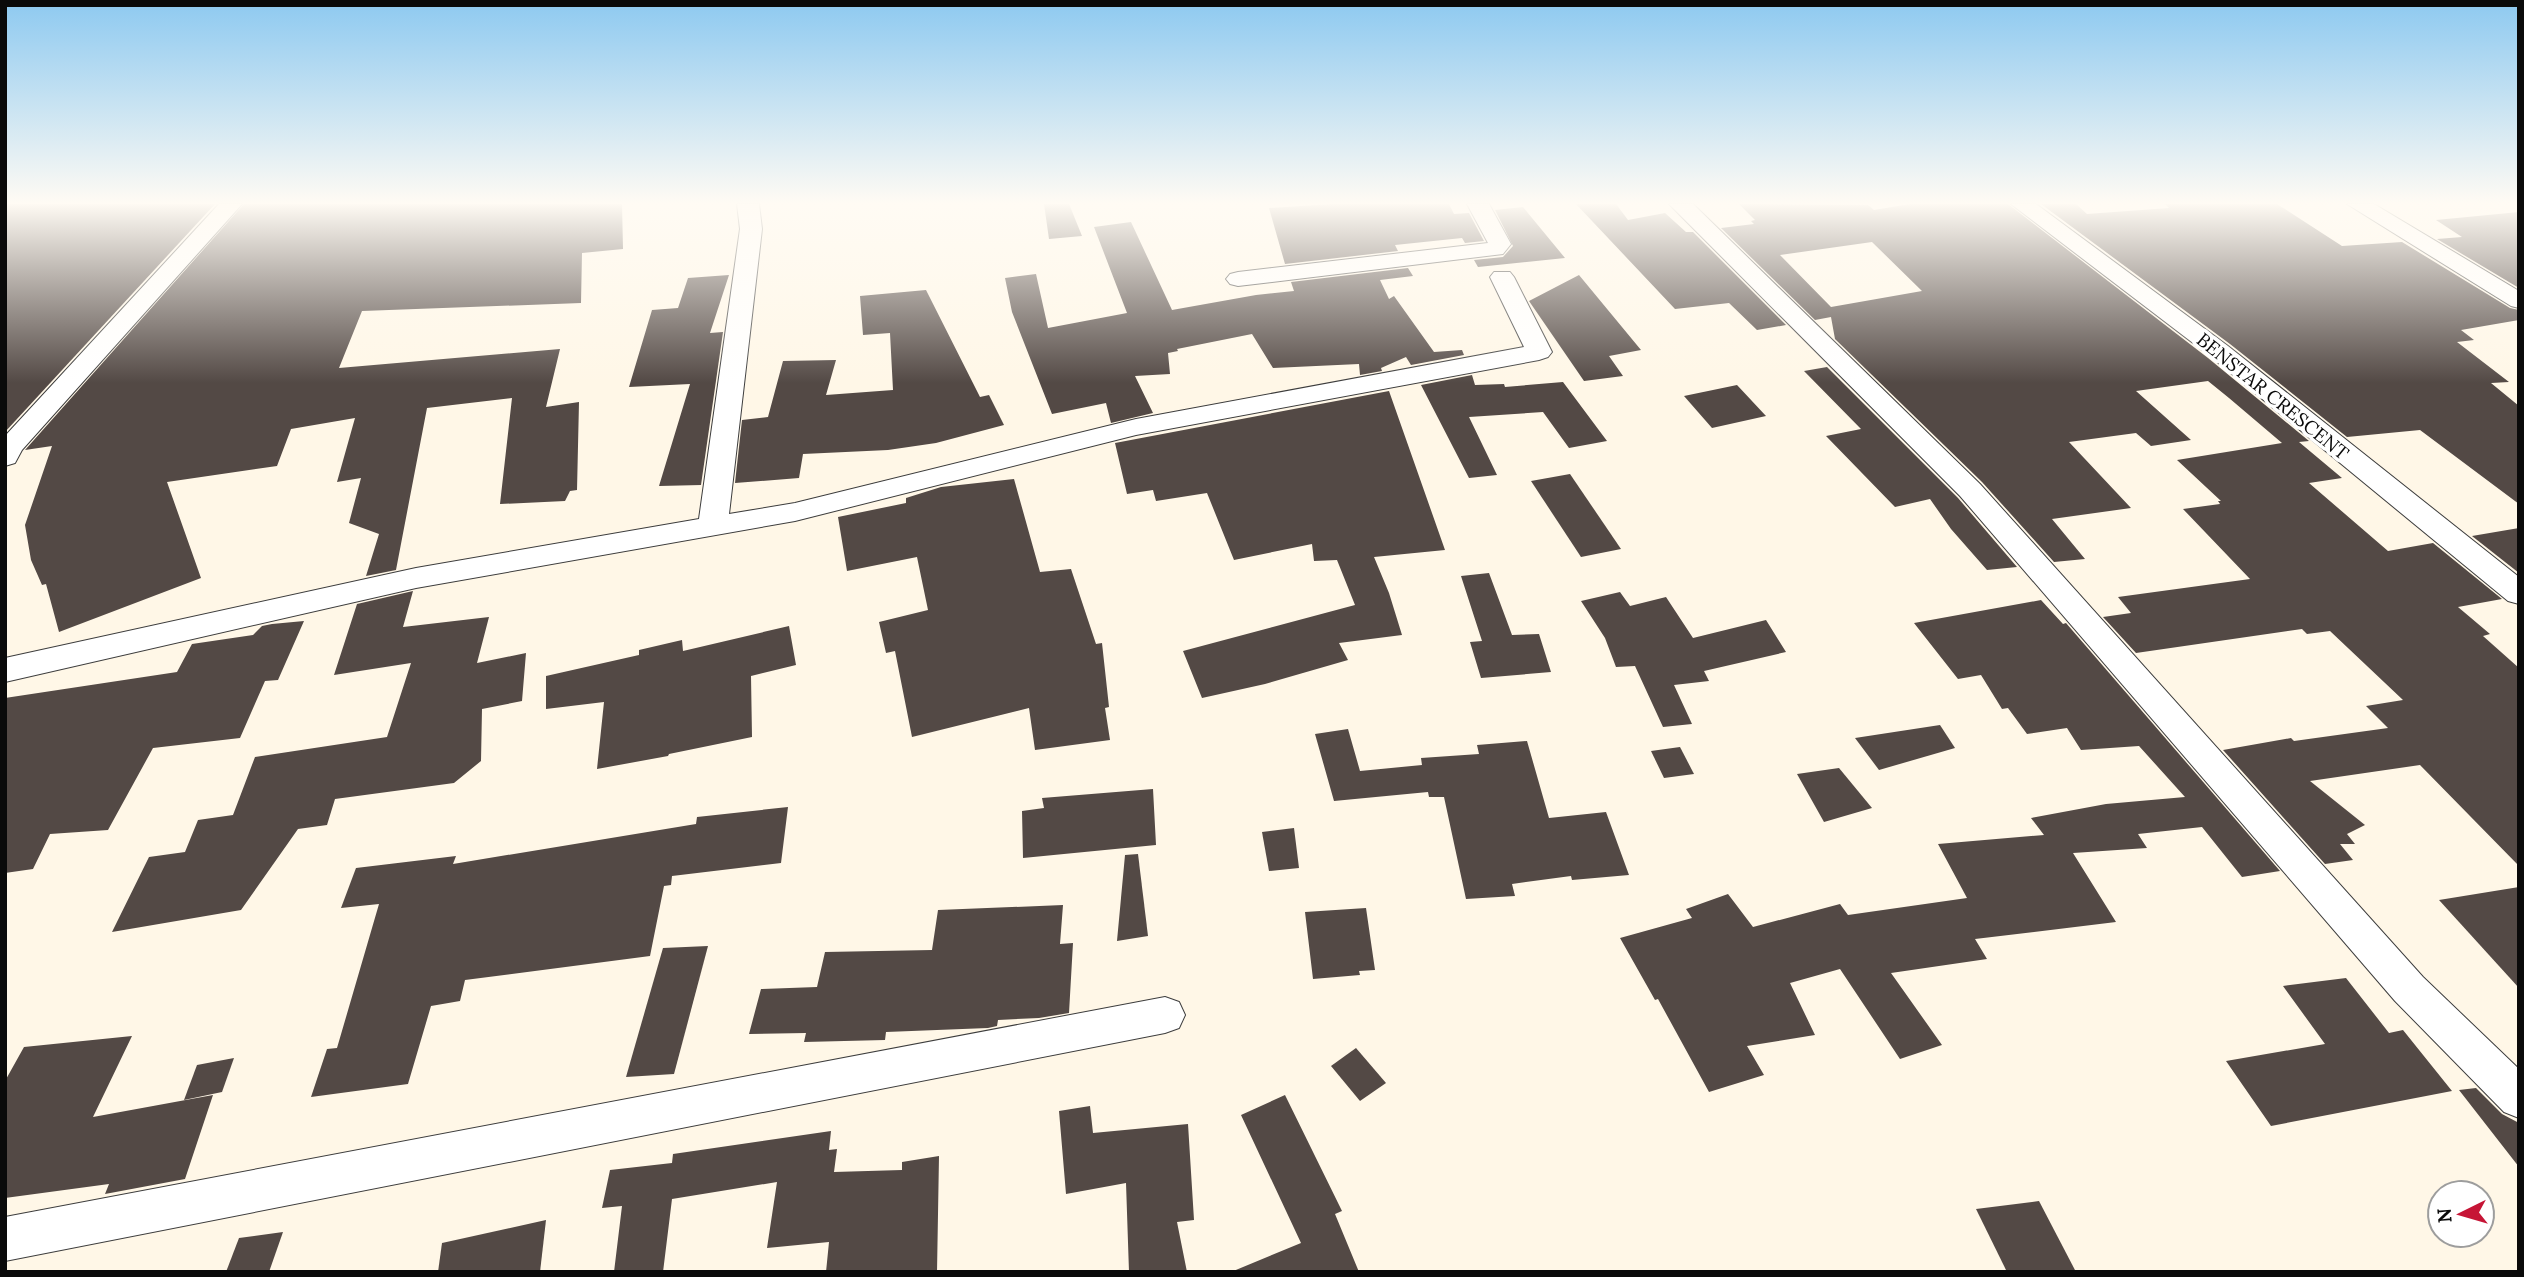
<svg xmlns="http://www.w3.org/2000/svg" width="2524" height="1277" font-family="Lora,serif">
<rect width="100%" height="100%" fill="#fff7e7"/>
<!-- building -->
<g fill="#534945" fill-rule="evenodd">
<path d="M5 204H215L5 432Z"/>
<path d="M244 204H622L623 249 582 253 581 303 362 311 339 368 560 349 546 407 579 402 577 490 570 491 565 501 500 504 512 398 427 408 396 570 366 576 379 534 349 523 361 478 337 482 355 418 291 429 277 466 167 482 201 578 59 632 46 584 42 585 31 560 25 525 52 446 25 450Z"/>
<path d="M1044 204H1069L1082 236 1049 239Z"/>
<path d="M1333 204H1449L1454 214 1469 213 1484 241 1465 243 1462 238 1395 245 1398 251 1285 264 1269 208Z"/>
<path d="M1576 204H1616L1628 220 1665 213 1686 232H1693L1786 325 1757 330 1729 303 1675 309Z"/>
<path d="M1739 204 1868 205 1874 210 1910 204H2008L2208 358 2309 441 2299 442 2342 478 2309 483 2388 551 2433 543 2502 599 2458 607 2490 634 2483 636 2519 668V866L2420 765 2310 781 2365 825 2347 834 2355 844H2340L2353 860 2325 864 2223 750 2291 738 2294 741 2388 728 2366 706 2403 700 2330 631 2307 634 2302 629 2136 653 2103 617 2131 613 2118 597 2250 579 2183 509 2220 504 2218 501H2221L2177 460 2282 443 2229 398 2208 381 2136 391 2191 440 2151 446 2136 433 2069 442 2131 508 2052 519 2085 559 2054 562 1982 482 1835 339 1831 317 1815 320 1721 228 1754 224 1751 221 1755 220ZM1872 242 1922 291 1831 307 1780 255Z"/>
<path d="M2041 204H2076L2087 214 2169 208 2165 204H2277L2342 246 2402 242 2510 308 2519 310V320L2461 330 2474 340 2457 342 2509 382 2491 383 2519 406V504L2420 430 2347 437 2230 344Z"/>
<path d="M1523 207 1565 258 1478 267 1474 260 1503 257 1513 246 1495 210Z"/>
<path d="M2519 212V288L2437 239 2462 237 2436 220Z"/>
<path d="M1131 222 1172 310 1256 295 1294 291 1291 282 1408 268 1413 276 1380 280 1389 299 1394 296 1434 352 1462 350 1464 355 1411 365 1406 357 1381 368 1382 371 1360 375 1359 364 1273 368 1252 334 1177 349 1178 351 1168 353 1170 374 1135 376 1153 413 1111 423 1106 403 1052 414 1012 312 1005 278 1036 274 1048 328 1127 313 1094 227Z"/>
<path d="M729 275 710 333 723 332 701 485 659 486 690 384 629 387 652 310 678 308 688 278Z"/>
<path d="M1579 275 1641 350 1609 356 1623 376 1584 381 1529 301Z"/>
<path d="M926 290 980 397 989 395 1004 425 936 443 888 450 803 454 799 478 735 483 742 420 768 417 783 361 836 360 826 395 893 390 890 333 863 335 860 296Z"/>
<path d="M1827 367 1958 498 2017 567 1987 570 1951 529 1930 499 1895 507 1826 436 1861 429 1804 371Z"/>
<path d="M1472 375 1475 385 1504 384 1505 387 1563 382 1607 441 1569 448 1543 412 1469 417 1497 475 1469 478 1421 385Z"/>
<path d="M1737 385 1766 416 1712 428 1684 396Z"/>
<path d="M1389 391 1445 550 1374 557 1389 593 1402 635 1339 643 1348 660 1265 684 1202 698 1183 651 1355 605 1337 560 1314 561 1312 544 1234 560 1207 493 1156 501 1153 490 1127 494 1115 443Z"/>
<path d="M1570 474 1621 549 1581 557 1531 481Z"/>
<path d="M1014 479 1040 572 1071 569 1096 644 1102 643 1109 707 1105 708 1110 740 1035 750 1029 708 912 737 895 651 886 653 879 622 928 610 917 557 847 571 838 517 906 503V498L941 487Z"/>
<path d="M2519 528V573L2472 536Z"/>
<path d="M1489 573 1512 635 1539 634 1551 672 1481 678 1470 642 1482 641 1461 576Z"/>
<path d="M413 591 403 627 489 617 477 663 526 653 522 701 482 709 481 761 454 783 335 799 327 825 298 829 241 910 112 932 149 857 185 852 198 820 233 815 255 757 387 737 411 663 334 675 357 604Z"/>
<path d="M1620 592 1630 606 1666 597 1693 638 1766 620 1786 652 1704 671 1709 681 1674 685 1692 724 1663 727 1635 666 1616 667 1605 638 1581 601Z"/>
<path d="M2041 600 2063 624 2066 623 2280 871 2242 877 2202 827 2138 834 2147 848 2073 853 2116 922 1975 939 1987 959 1891 973 1942 1045 1900 1059 1840 969 1790 983 1815 1035 1747 1046 1764 1075 1709 1092 1658 999 1655 1000 1620 938 1692 918 1686 909 1728 894 1753 927 1840 904 1848 915 1967 898 1938 844 2044 835 2031 818 2106 804 2185 797 2139 746 2081 750 2067 728 2027 734 2008 708 2002 709 1981 675 1958 679 1914 623Z"/>
<path d="M304 621 278 680 265 681 240 738 153 748 108 830 50 834 33 869 5 873V698L177 672 192 644 253 635 262 626 272 624Z"/>
<path d="M789 626 796 665 751 676 752 737 669 754 668 756 597 769 604 702 546 709V676L639 655V650L682 640 683 651Z"/>
<path d="M1940 725 1955 748 1879 770 1855 738Z"/>
<path d="M1348 729 1360 771 1422 765 1421 758 1479 754 1477 745 1527 741 1549 818 1606 812 1629 875 1572 880 1571 876 1512 884 1515 896 1466 899 1444 797H1429L1428 792 1334 801 1315 734Z"/>
<path d="M1680 747 1694 774 1664 778 1651 751Z"/>
<path d="M1839 768 1872 808 1824 822 1797 774Z"/>
<path d="M1153 789 1156 845 1023 858 1022 811 1044 808 1042 798Z"/>
<path d="M788 807 781 863 672 876 671 885 664 886 650 956 465 980 460 1001 431 1006 408 1084 311 1097 327 1049 337 1048 379 904 341 908 356 868 456 856 453 864 696 824 697 817Z"/>
<path d="M1294 828 1299 868 1269 871 1262 832Z"/>
<path d="M1138 854 1148 936 1117 941 1125 855Z"/>
<path d="M2519 887V988L2439 900Z"/>
<path d="M1063 905 1060 944 1073 943 1069 1013 1039 1018 998 1020 997 1026 988 1028 886 1032 885 1040 804 1042 806 1033 749 1034 761 989 817 987 825 952 932 950 938 910Z"/>
<path d="M1366 908 1375 970 1359 971 1360 975 1313 979 1305 912Z"/>
<path d="M708 946 674 1074 626 1077 663 948Z"/>
<path d="M2346 978 2389 1033 2403 1030 2452 1091 2271 1126 2226 1061 2325 1044 2283 986Z"/>
<path d="M132 1036 93 1117 213 1095 185 1179 105 1194 109 1184 5 1198V1081L24 1047Z"/>
<path d="M1356 1048 1386 1083 1360 1101 1331 1066Z"/>
<path d="M234 1058 222 1092 184 1100 197 1065Z"/>
<path d="M2476 1088 2502 1114 2519 1123V1167L2459 1090Z"/>
<path d="M1285 1095 1342 1211 1335 1214 1359 1272H1231L1301 1243 1241 1115Z"/>
<path d="M1090 1106 1093 1133 1188 1124 1194 1220 1177 1222 1187 1272H1129L1126 1183 1066 1194 1059 1111Z"/>
<path d="M831 1131 829 1150 837 1149 834 1172 902 1170V1162L939 1156 937 1272H826L829 1242 767 1248 777 1182 672 1199 663 1272H614L622 1206 602 1208 610 1170 672 1163 673 1154Z"/>
<path d="M2039 1201 2076 1272H2007L1976 1209Z"/>
<path d="M546 1220 540 1272H438L442 1243Z"/>
<path d="M283 1232 269 1272H226L239 1238Z"/>
</g>
<g fill="none" stroke-linecap="round" stroke-linejoin="round">
<defs>
<g id="minor">
<path d="M219 204H242L22 450 15 463 5 466V436Z"/>
<path d="M737 204H759L762 229 729 514 795 503 1136 419 1524 347 1490 277 1494 272H1510L1514 277 1552 352 1548 357 1539 360 1136 435 795 521 416 588 5 682V658L416 568 699 519 740 229Z"/>
<path d="M1467 204H1489L1511 244 1503 254 1238 286 1230 284 1226 279 1230 274 1238 272 1488 243Z"/>
<path d="M1669 204H1693L1980 484 2423 977 2519 1069V1118L2504 1112 2395 1001 1960 496Z"/>
<path d="M2011 204H2036L2228 346 2519 577V604L2508 601 2210 356Z"/>
<path d="M2347 204H2374L2519 291V308L2511 306Z"/>
<path d="M1165 997 1179 1002 1185 1015 1179 1028 1165 1033 5 1261V1217Z"/>
</g>
</defs>
<!-- minor casing -->
<use href="#minor" stroke="#3d3d3d" stroke-width="2"/>
<!-- minor -->
<use href="#minor" fill="#fff" fill-rule="evenodd"/>
</g>
<!-- sky -->
<linearGradient id="sky" x2="0" y2="1"><stop stop-color="#8dc9f0"/><stop offset="0.53" stop-color="#fffbf4"/><stop offset="1" stop-color="#fffbf4" stop-opacity="0"/></linearGradient>
<rect width="2524" height="383" fill="url(#sky)"/>
<g text-anchor="middle" dominant-baseline="central" stroke-width="7" stroke-linejoin="round" paint-order="stroke">
<!-- street labels -->
<g font-size="19" fill="#0a0a0a" stroke="#fff">
<text transform="translate(2273 396) rotate(39)">BENSTAR CRESCENT</text>
</g>
</g>
<!-- border -->
<rect width="2524" height="1277" fill="none" stroke="#0a0a0a" stroke-width="14"/>
<!-- north arrow -->
<g transform="translate(2461 1214) rotate(265)"><circle r="33" fill="#ffffff" stroke="#9d9d9d" stroke-width="2"/>
<path d="M0-5L12 26L0 18L-12 26Z" fill="#c61536"/>
<text y="-10" font-size="19" font-weight="bold" text-anchor="middle" fill="#0a0a0a">N</text>
</g>
</svg>
